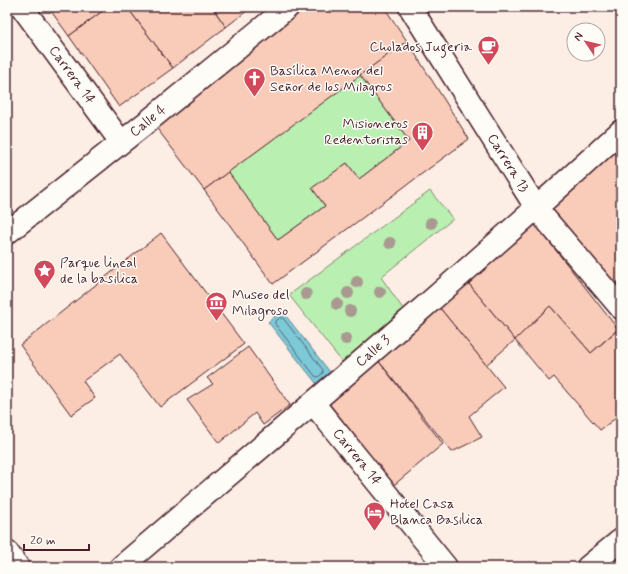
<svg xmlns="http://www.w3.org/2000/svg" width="628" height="574" font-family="Mynerve,sans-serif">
<rect width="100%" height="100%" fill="#fceee4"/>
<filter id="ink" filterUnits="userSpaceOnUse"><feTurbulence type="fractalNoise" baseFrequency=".025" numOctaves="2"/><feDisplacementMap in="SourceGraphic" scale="8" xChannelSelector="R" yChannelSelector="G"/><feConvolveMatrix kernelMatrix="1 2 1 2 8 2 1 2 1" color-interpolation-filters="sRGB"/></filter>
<g filter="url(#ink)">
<!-- green -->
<g fill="#b9efb1" stroke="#82876e">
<path d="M360 75 409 141 359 179 347 163 313 188 325 206 278 240 228 172Z"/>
<path d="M430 191 453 219 381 277 403 309 342 362 289 295Z"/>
</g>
<!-- water -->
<path fill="#7bc9d8" stroke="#678593" d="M282 311 330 372 316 383 268 322Z"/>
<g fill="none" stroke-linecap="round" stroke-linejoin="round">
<!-- shore -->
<path stroke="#5e6370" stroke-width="1" d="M280 318H283L323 370V373L318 377 315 376 275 324V322Z"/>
</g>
<!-- building -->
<g fill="#f8ccb9" stroke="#4a1f2b">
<path d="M48 7H108L69 36Z"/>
<path d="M108 7H127L173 68 119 107 69 36Z"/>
<path d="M127 7H212L226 27 173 68Z"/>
<path d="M212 7H252L226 27Z"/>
<path d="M294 7H384L407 41 204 190 152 122Z"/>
<path d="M407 41 469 139 273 284 204 190 228 172 278 240 325 206 312 188 347 163 359 179 409 141 360 75Z"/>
<path d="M611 149 621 160V279L615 284 549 205Z"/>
<path d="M532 220 618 329 591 353 550 306 515 340 465 279Z"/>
<path d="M161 233 244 344 160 407 120 354 83 381 95 398 71 415 20 345Z"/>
<path d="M465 279 515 340 486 365 435 302Z"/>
<path d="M435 302 504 387 469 416 482 437 452 452 373 354Z"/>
<path d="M550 306 591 353 621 327V414L600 430 554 377 549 381 515 340Z"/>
<path d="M248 347 290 405 263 425 255 413 219 443 187 400 213 384 207 378Z"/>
<path d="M373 354 443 444 394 485 324 397Z"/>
</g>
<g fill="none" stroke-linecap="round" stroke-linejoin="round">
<defs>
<g id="minor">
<path d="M22 7 121 142"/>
<path d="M410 7 537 209 621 308"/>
<path d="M7 233 147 122 288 7"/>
<path d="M313 403 446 567"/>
<path d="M7 552 18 567"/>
<path d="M121 567C289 423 458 281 621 131"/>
<path d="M588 567 621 540"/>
</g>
</defs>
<!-- minor casing -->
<use href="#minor" stroke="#4a1f2b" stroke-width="25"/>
<!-- minor -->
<use href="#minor" stroke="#fdfcf7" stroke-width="22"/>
</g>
<!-- trees -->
<g fill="#aa9990">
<circle cx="431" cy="223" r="6"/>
<circle cx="390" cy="243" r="6"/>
<circle cx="357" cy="282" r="6"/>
<circle cx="380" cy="292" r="6"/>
<circle cx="348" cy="293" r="6"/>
<circle cx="306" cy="294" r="6"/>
<circle cx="337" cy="304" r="6"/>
<circle cx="350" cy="311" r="6"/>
<circle cx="346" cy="339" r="6"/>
</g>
</g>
<!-- icons -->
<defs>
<symbol id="cafe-pin" viewBox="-11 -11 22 30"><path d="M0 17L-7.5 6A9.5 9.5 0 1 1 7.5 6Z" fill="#d1495b" stroke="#fdfcf7"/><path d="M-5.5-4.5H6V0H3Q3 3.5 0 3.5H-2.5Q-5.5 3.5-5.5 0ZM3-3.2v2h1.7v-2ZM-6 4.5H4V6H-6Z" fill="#fff"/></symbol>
<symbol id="church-pin" viewBox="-11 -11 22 30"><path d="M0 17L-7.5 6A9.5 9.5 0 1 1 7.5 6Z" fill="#d1495b" stroke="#fdfcf7"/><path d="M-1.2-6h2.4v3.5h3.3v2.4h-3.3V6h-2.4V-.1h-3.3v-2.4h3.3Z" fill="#fff"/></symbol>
<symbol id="building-pin" viewBox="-11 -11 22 30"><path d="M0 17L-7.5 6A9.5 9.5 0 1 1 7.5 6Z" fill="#d1495b" stroke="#fdfcf7"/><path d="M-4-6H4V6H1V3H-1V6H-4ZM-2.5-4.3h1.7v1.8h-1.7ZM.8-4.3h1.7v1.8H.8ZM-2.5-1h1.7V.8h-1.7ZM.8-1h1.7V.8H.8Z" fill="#fff"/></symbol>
<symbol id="sight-pin" viewBox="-11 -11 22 30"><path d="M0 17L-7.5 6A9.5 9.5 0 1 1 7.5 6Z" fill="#d1495b" stroke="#fdfcf7"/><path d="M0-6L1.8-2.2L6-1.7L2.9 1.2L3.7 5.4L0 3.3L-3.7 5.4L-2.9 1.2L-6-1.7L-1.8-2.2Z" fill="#fff"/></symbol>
<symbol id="museum-pin" viewBox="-11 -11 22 30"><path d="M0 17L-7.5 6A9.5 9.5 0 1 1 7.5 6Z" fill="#d1495b" stroke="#fdfcf7"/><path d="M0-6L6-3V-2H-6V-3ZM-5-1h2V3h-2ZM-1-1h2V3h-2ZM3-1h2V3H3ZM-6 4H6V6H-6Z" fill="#fff"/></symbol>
<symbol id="hotel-pin" viewBox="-11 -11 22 30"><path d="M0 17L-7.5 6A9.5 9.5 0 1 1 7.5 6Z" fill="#d1495b" stroke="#fdfcf7"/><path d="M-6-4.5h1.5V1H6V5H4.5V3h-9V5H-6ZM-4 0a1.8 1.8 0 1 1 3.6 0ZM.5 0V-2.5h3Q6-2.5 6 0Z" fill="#fff"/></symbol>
</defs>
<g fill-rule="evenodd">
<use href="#cafe-pin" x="476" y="34" width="25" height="34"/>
<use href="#church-pin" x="242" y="66" width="25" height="34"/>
<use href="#building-pin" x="410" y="120" width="25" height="34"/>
<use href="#sight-pin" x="32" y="258" width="25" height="34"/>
<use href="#museum-pin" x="204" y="290" width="25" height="34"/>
<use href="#hotel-pin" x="362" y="500" width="25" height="34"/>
</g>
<g text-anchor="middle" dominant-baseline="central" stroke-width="3" stroke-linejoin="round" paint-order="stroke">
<!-- poi labels -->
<g font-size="14" fill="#4a1f2b" stroke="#fdfcf7" text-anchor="start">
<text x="472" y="47" text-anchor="end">Cholados Jugeria</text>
<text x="270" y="71">Basílica Menor del<tspan x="270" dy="16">Señor de los Milagros</tspan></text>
<text x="408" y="124" text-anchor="end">Misioneros<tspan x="408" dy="16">Redentoristas</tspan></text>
<text x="60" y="263">Parque lineal<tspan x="60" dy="16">de la basilica</tspan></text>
<text x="232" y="295">Museo del<tspan x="232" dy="16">Milagroso</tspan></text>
<text x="390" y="504">Hotel Casa<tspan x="390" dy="16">Blanca Basilica</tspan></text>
</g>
<!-- street labels -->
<g font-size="14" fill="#4a1f2b" stroke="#fdfcf7">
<text transform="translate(72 75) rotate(54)">Carrera 14</text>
<text transform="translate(148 121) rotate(-39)">Calle 4</text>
<text transform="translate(508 163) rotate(58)">Carrera 13</text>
<text transform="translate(373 351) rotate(-41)">Calle 3</text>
<text transform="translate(357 457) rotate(51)">Carrera 14</text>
</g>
</g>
<!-- margin -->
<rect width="628" height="574" fill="none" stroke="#fdfcf7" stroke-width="24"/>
<rect x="12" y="12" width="604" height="550" fill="none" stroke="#4a1f2b" stroke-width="1.5" filter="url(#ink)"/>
<!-- north arrow -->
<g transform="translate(586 42) rotate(305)"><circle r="19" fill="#fdfcf7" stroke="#b5a4a5"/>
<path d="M0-3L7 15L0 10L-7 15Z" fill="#d1495b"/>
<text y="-6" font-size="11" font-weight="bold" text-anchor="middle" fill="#4a1f2b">N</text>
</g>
<!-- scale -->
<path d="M24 544v6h65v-6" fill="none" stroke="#4a1f2b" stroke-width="2"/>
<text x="30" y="544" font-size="12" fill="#4a1f2b" stroke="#fdfcf7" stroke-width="3" paint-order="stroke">20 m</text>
</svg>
